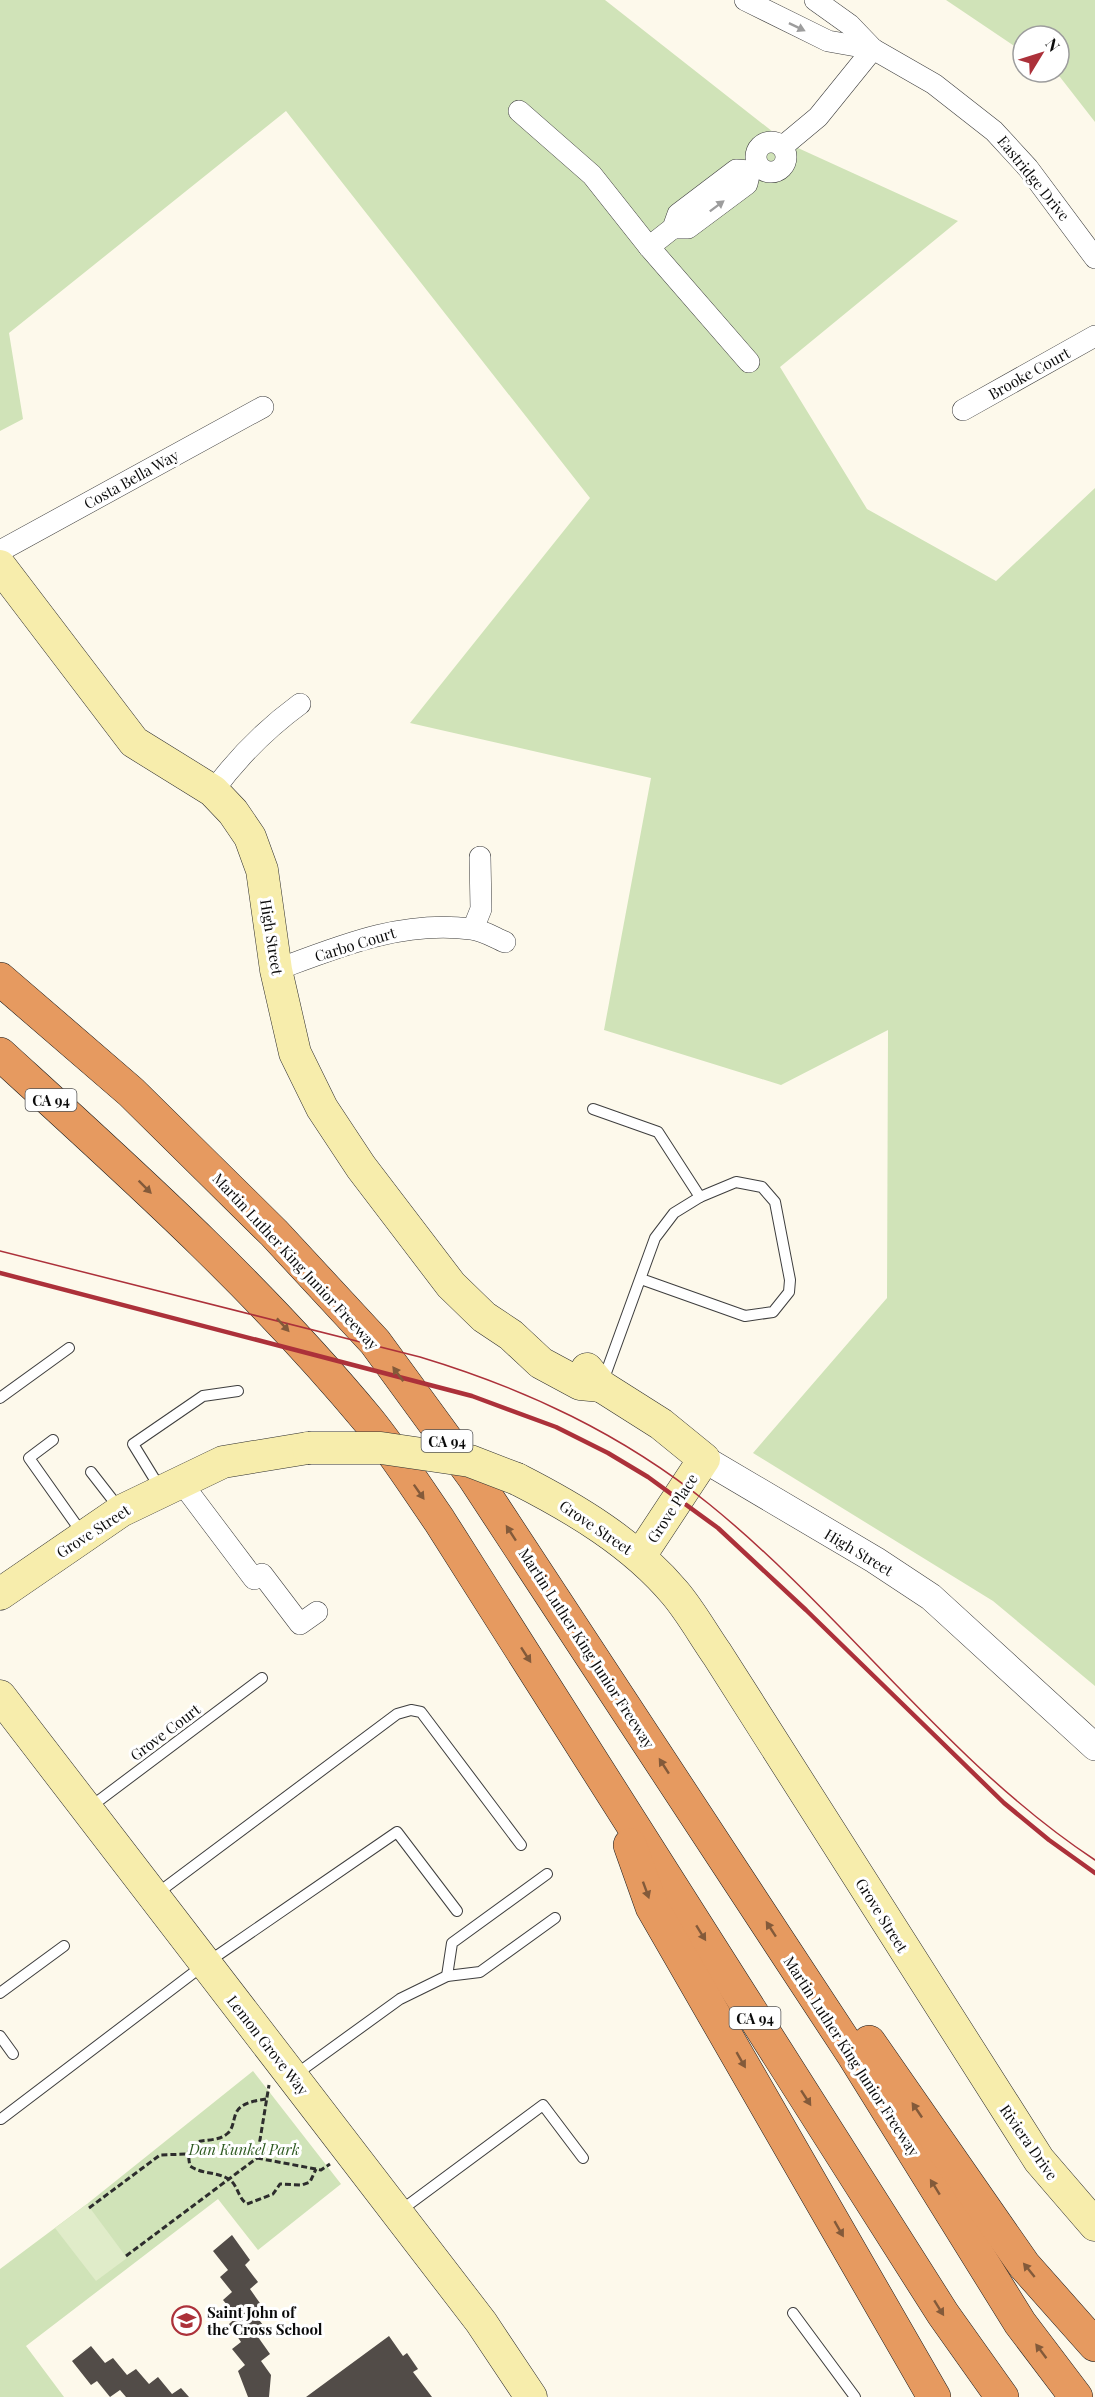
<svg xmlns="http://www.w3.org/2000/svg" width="1095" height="2397" font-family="'Playfair Display',serif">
<rect width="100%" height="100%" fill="#fdf9eb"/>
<!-- green -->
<g fill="#d0e3b8">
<path d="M0 0H605L787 143 958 221 780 367 867 509 996 581 1095 488V1686L993 1601 753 1453 887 1298 888 1030 781 1085 604 1030 651 778 410 723 590 498 286 111 9 333 23 419 0 431Z"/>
<path d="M946 0H1095V122L1060 77 1053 72H1059V36H1023V52Z"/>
<path d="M253 2071 341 2184 258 2250 218 2199 26 2346 64 2397H0V2269L87 2204Z"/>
</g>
<!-- pitch -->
<path fill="#e0ecc9" d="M87 2204 127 2258 96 2281 55 2228Z"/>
<!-- building -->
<g fill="#524c48">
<path d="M232 2235 250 2260 245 2265 258 2282 250 2289 262 2306 253 2312 266 2329 258 2337 270 2354 261 2361 271 2375 269 2397H248L238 2371 245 2365 232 2349 241 2342 229 2324 237 2317 223 2300 232 2292 220 2277 228 2270 213 2251Z"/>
<path d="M389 2336 403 2356 407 2353 418 2369 413 2372 432 2397H306Z"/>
<path d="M91 2346 105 2363 113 2358 127 2375 136 2369 149 2384 158 2377 172 2394 181 2388 189 2397H126L120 2390 110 2397 97 2381 91 2385 72 2361Z"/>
</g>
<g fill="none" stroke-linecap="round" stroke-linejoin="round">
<defs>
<g id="service">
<path d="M593 1109 658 1132 700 1197"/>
<path d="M603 1381 655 1238 674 1213 700 1197 736 1182 762 1187 775 1202 790 1280 789 1292 773 1312 745 1316 641 1279"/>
<path d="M0 1398 69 1348"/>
<path d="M53 1440 29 1458 82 1533"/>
<path d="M91 1472 119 1508"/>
<path d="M160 1488 133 1444 203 1396 238 1391"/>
<path d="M89 1808 262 1678"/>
<path d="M155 1895 397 1714 411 1710 421 1712 521 1845"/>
<path d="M447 1976 452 1943 547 1874"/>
<path d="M0 1993 64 1946"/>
<path d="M0 2036 13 2054"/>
<path d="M295 2075 400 1999 447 1976 480 1972 555 1918"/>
<path d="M1 2119 205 1964 397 1832 457 1911"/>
<path d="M400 2211 543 2105 583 2158"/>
<path d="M793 2313 855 2397"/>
</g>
<g id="minor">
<path d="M745 0 828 41 873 49"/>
<path d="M815 0 850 25 873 49 934 84 994 131 1028 168 1095 258"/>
<path d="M519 111 592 175 649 247"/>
<circle cx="771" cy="157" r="15"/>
<path d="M782 147 818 117 873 49"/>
<path d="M673 228H688L747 184 750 171"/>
<path d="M749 362 649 247 673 228 678 214 736 170 750 171 758 166"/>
<path d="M963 410 1095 336"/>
<path d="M0 551 263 407"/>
<path d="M213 791C238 757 266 729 300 704"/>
<path d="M473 929 481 909 480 857"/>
<path d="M276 970C340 946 402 920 471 929 483 930 495 938 505 942"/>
<path d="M181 1482 254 1579 262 1574 300 1624 317 1612"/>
</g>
<path id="tertiary" d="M704 1459 875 1560 931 1597 1095 1747"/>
<g id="secondary">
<path d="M0 566 134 742 213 791 233 812 250 837 262 870 276 970 295 1053 322 1108 361 1167 451 1285 484 1317 511 1335 541 1363 580 1384 601 1386"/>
<path d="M587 1369 601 1386 661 1424 704 1459 640 1556"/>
<path d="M517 1479C574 1508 633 1543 675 1593 691 1612 703 1634 717 1654L1039 2160 1095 2225"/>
<path d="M0 1594 121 1511 223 1462 308 1448"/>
<path d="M0 1696 481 2322 531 2397"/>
</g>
<g id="motorway">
<path d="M0 979 131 1092 274 1233 375 1342 473 1476 854 2056 1020 2323 1076 2397"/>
<path d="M0 1054C127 1170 258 1287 368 1420 394 1452 416 1487 439 1520L943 2314 1002 2397"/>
<path d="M630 1845 652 1907 934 2397"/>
<path d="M869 2042 1024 2265 1095 2345"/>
</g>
</defs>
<!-- service casing -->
<use href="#service" stroke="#3e3e3e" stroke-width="12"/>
<!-- minor casing -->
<use href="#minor" stroke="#3e3e3e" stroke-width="22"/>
<!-- tertiary casing -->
<use href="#tertiary" stroke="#3e3e3e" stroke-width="28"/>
<!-- secondary casing -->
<use href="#secondary" stroke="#2d2d2d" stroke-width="33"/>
<!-- motorway casing -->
<use href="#motorway" stroke="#1c1c1c" stroke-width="34"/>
<!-- path -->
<g stroke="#2d2d2d" stroke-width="3" stroke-dasharray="6 3" stroke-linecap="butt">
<path d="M266 2099C254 2101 238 2103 235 2116 233 2122 233 2128 228 2133 212 2148 182 2129 190 2166 203 2175 217 2171 230 2180 238 2186 238 2198 247 2204L273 2194 280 2184 302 2185 310 2182 316 2169"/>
<path d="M257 2158 321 2170 330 2164"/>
<path d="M89 2208 160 2155 187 2154"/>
<path d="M126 2256 257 2158 269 2085"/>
</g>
<!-- service -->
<use href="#service" stroke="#fff" stroke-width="10"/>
<!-- minor -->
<use href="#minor" stroke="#fff" stroke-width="21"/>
<!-- tertiary -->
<use href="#tertiary" stroke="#fff" stroke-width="27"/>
<!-- secondary -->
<use href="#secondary" stroke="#f7edac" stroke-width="32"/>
<!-- motorway -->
<use href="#motorway" stroke="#e69a60" stroke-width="33"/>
<!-- tram -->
<path stroke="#ac313a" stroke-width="1.5" d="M0 1251 420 1357C526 1389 622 1434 709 1504 845 1614 948 1763 1095 1860"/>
<!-- rail -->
<path stroke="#ac313a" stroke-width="4.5" d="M0 1273 472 1396 556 1427 608 1453 648 1477 718 1528 806 1610 1004 1803 1049 1840 1095 1873"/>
<defs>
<path id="secondary-bridge" d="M308 1448H381L470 1461 517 1479"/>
</defs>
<!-- secondary-bridge casing -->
<use href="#secondary-bridge" stroke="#2d2d2d" stroke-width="33" stroke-linecap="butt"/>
<!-- secondary-bridge -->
<use href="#secondary-bridge" stroke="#f7edac" stroke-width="32"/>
</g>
<!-- one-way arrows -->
<defs><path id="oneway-solid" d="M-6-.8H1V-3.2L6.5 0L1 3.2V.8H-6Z" transform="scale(1.5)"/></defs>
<g fill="#9d9d9d">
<use href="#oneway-solid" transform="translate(797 27) rotate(26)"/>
<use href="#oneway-solid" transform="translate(717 206) rotate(-37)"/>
</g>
<g fill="#835a3a">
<use href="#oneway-solid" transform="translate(145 1187) rotate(45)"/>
<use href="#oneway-solid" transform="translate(283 1325) rotate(47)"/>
<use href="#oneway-solid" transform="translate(398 1374) rotate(-126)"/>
<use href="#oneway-solid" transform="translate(419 1492) rotate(55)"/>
<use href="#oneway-solid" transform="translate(511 1533) rotate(-123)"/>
<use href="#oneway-solid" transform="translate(526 1655) rotate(57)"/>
<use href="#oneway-solid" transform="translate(664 1766) rotate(-123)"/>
<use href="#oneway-solid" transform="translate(646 1890) rotate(70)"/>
<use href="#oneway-solid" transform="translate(771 1929) rotate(-123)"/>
<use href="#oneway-solid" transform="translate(701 1933) rotate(58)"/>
<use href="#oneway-solid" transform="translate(741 2060) rotate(60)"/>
<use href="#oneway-solid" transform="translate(806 2098) rotate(57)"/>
<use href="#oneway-solid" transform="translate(917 2110) rotate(-124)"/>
<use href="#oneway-solid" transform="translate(935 2187) rotate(-122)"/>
<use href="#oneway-solid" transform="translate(839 2229) rotate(60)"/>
<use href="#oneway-solid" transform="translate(1029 2270) rotate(-129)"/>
<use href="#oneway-solid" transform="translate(939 2308) rotate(58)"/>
<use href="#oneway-solid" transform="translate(1041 2351) rotate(-127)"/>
</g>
<!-- icons -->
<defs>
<symbol id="school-ring" viewBox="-11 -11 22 22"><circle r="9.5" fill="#fff" stroke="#ac313a" stroke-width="1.5"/><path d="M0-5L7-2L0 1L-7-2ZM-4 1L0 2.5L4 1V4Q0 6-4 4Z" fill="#ac313a"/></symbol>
</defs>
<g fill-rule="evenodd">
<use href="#school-ring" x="170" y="2304" width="33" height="33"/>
</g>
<g text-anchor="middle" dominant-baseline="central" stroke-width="6" stroke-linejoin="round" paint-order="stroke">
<!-- shield labels -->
<g fill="#fff" stroke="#545454" stroke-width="1.5">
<rect x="25.5" y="1089" width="51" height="22" rx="4.5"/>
<rect x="421.5" y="1430" width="51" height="22" rx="4.5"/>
<rect x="729.5" y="2007" width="51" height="22" rx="4.5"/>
</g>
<g font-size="14" font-weight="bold" fill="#0b0b0b">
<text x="51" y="1100">CA 94</text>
<text x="447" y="1441">CA 94</text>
<text x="755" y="2018">CA 94</text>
</g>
<!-- street labels -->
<g font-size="15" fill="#0b0b0b" stroke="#fff">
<text transform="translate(1034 178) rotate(51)">Eastridge Drive</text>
<text transform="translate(1029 373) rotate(-29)">Brooke Court</text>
<text transform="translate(131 479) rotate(-29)">Costa Bella Way</text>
<text transform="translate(272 937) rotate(81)">High Street</text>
<text transform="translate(355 944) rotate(-17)">Carbo Court</text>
<text transform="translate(296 1261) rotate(47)">Martin Luther King Junior Freeway</text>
<text transform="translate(672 1508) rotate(-57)">Grove Place</text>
<text transform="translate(596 1527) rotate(34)">Grove Street</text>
<text transform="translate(93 1531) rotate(-33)">Grove Street</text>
<text transform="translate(859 1552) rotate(31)">High Street</text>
<text transform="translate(587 1648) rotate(57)">Martin Luther King Junior Freeway</text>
<text transform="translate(165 1732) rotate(-37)">Grove Court</text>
<text transform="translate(882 1915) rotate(58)">Grove Street</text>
<text transform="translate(268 2045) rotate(52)">Lemon Grove Way</text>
<text transform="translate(852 2056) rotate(57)">Martin Luther King Junior Freeway</text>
<text transform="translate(1029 2142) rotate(55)">Riviera Drive</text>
</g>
<!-- park labels -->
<g font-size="15" font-style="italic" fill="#2f5b22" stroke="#fff">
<text x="244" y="2149">Dan Kunkel Park</text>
</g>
<!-- poi labels -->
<g font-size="15" font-weight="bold" fill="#0b0b0b" stroke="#fff" text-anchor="start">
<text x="207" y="2312">Saint John of<tspan x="207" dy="17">the Cross School</tspan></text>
</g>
</g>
<!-- north arrow -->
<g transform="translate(1041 54) rotate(52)"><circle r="28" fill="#ffffff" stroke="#9d9d9d" stroke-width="1.5"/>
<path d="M0-4.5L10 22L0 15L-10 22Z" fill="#ac313a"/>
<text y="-9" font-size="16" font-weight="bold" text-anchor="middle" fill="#0b0b0b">N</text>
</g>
</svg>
